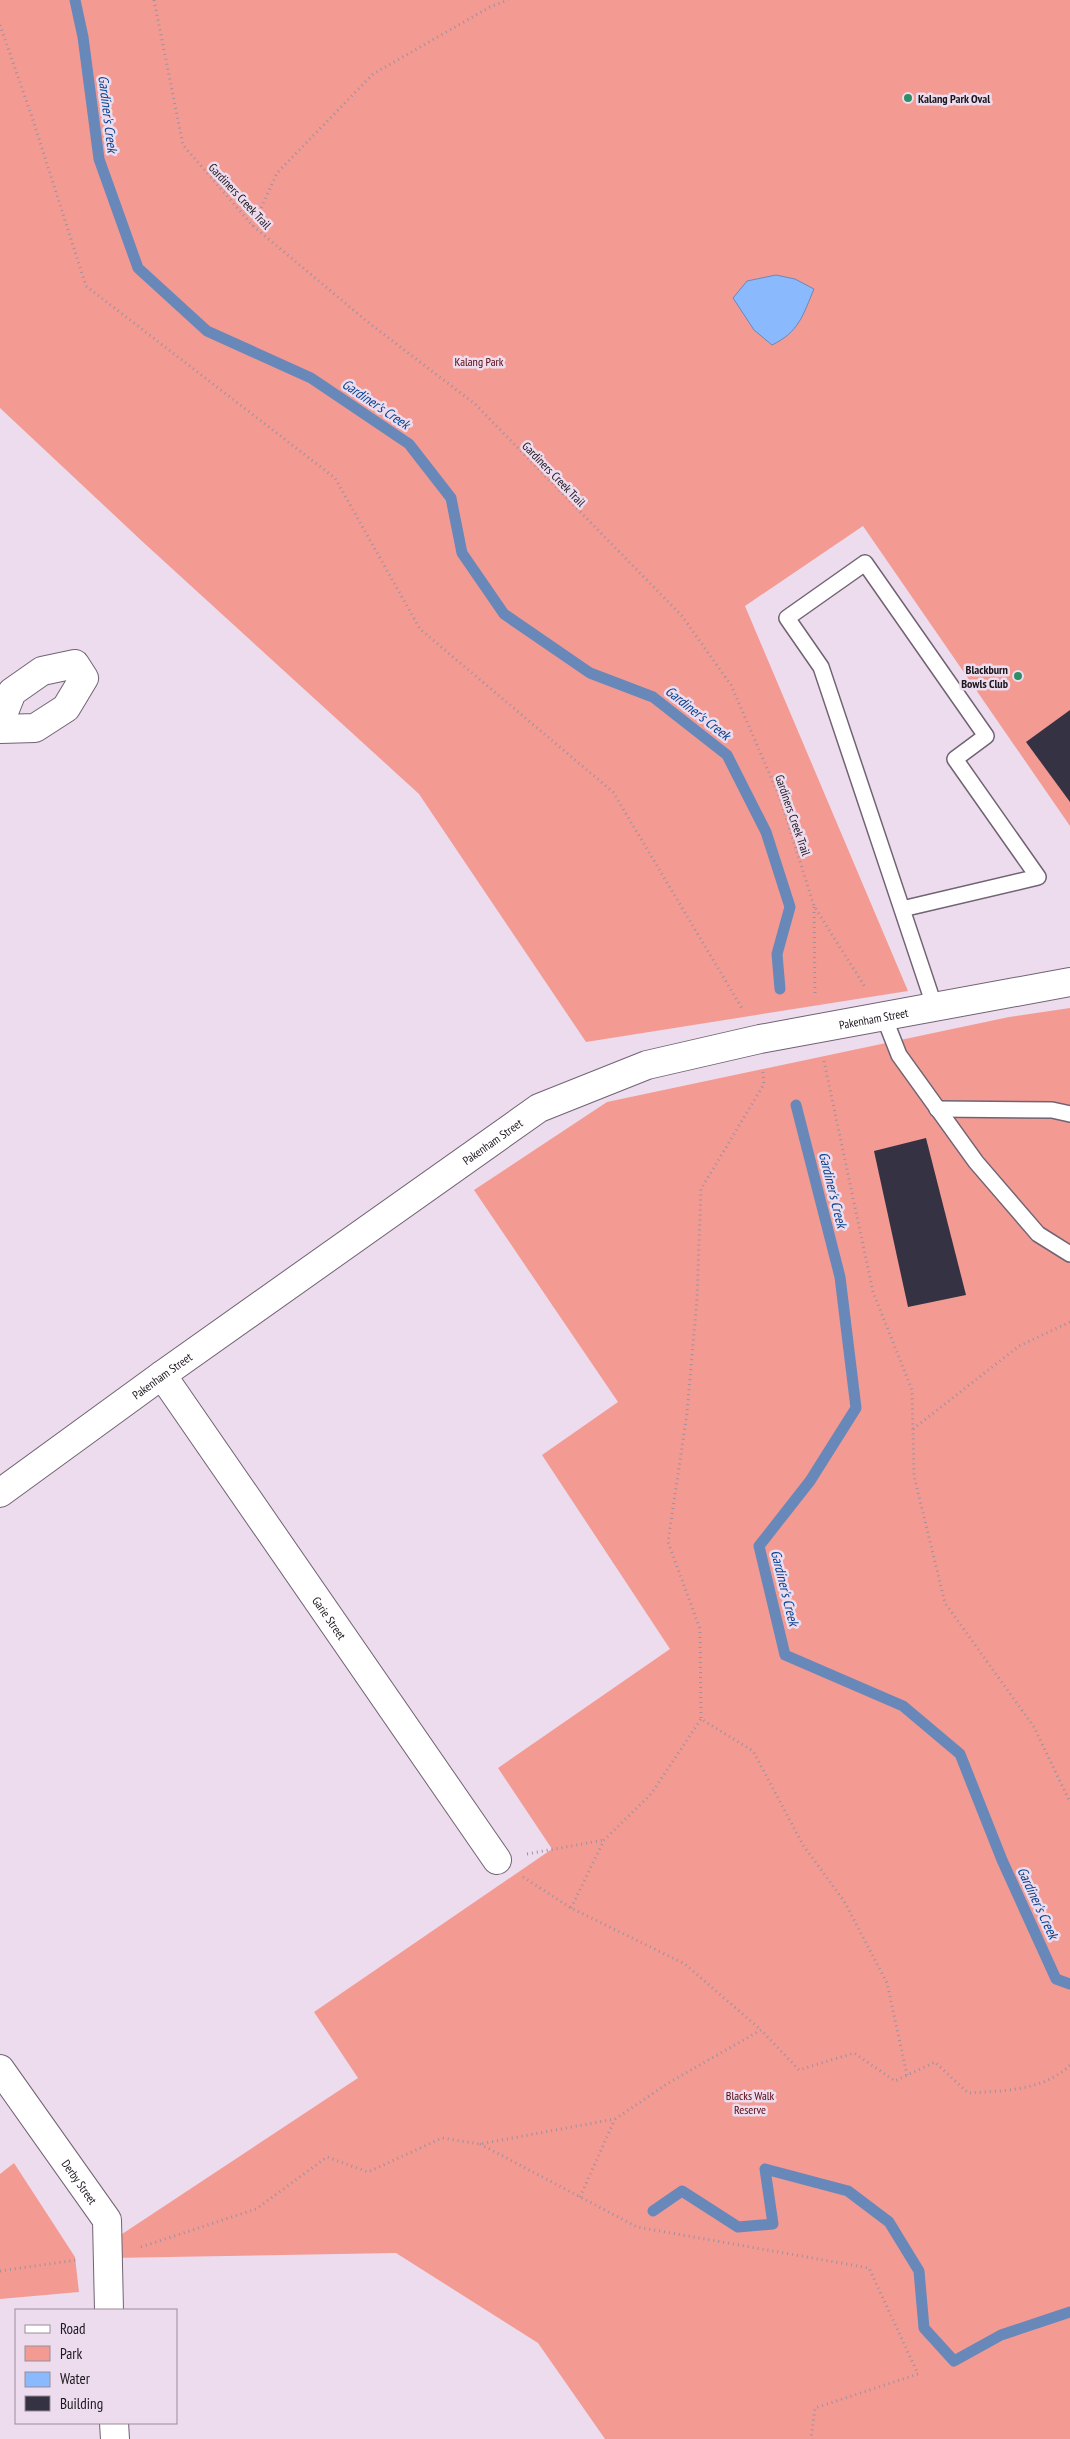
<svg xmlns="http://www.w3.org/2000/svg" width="1070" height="2439" font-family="'PT Sans Narrow',sans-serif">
<rect width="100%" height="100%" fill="#ecdcee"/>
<!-- green -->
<g fill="#f39b93">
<path d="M0 0H1070V826L863 526 745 606 908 991 586 1042 419 794 144 543 0 408Z"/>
<path d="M1070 1008V2439H605L538 2343 396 2253 111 2258 110 2242 358 2078 314 2012 552 1849 498 1768 670 1649 542 1455 618 1402 474 1190 607 1102 1009 1017Z"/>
<path d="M14 2163 75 2257 79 2292 0 2299V2174Z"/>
</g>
<!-- water -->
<path fill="#8ab9fe" stroke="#6988ba" d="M776 275 795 279 814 289C803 315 799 332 772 345L754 330 733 298 747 281Z"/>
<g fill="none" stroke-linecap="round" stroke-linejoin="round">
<!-- stream -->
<g stroke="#6988ba" stroke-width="11">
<path d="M75 0 83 37 99 159 138 268 207 331 311 378 409 444 451 498 462 553 504 614 590 673 653 697 727 755 766 832 790 907 777 954 780 989"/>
<path d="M796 1105 840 1277 856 1408 810 1481 759 1546 785 1655 903 1706 960 1754 1002 1860 1056 1979 1070 1984"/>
<path d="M653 2211 682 2191 738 2227 773 2224 765 2169 848 2191 889 2222 919 2271 924 2328 954 2361 1001 2335 1070 2312"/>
</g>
</g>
<!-- building -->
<g fill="#353343">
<path d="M1070 710V802L1026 742Z"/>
<path d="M926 1138 966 1295 908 1307 874 1151Z"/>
</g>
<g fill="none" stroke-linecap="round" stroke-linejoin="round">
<defs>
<g id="lane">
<path d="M902 909 1038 877 955 759 986 736 865 563 787 618 821 667 935 1008"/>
<path d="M884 1017 899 1055 976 1162 1038 1234 1070 1254"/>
<path d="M937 1109 1052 1110 1070 1114"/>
</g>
<g id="street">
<path d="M0 722 12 692 42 671 75 664 84 678 66 708 35 728 0 729"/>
<path id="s1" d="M162 1375 497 1860"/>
<path id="s2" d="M0 1493 162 1375 539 1108 647 1065 760 1039 1070 982"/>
<path id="s3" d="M0 2069 107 2220 109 2310"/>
<path d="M114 2423 115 2439"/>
</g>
</defs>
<!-- lane casing -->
<use href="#lane" stroke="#716373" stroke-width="18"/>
<!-- street casing -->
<use href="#street" stroke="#716373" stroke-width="30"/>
<!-- path -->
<g stroke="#9d919e" stroke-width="3" stroke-dasharray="1 4" stroke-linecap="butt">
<path d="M154 0 183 145 253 226 369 323 475 404 682 616 731 685 780 798 814 906 865 987"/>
<path d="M0 25 32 117 86 286 335 478 420 629 613 792 743 1010"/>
<path d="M253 226 277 173 373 74 490 7 508 0"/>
<path d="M814 907 815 996"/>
<path d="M824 1061 873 1292 912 1390 914 1476 945 1603 1034 1727 1070 1802"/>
<path d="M763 1072 764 1084 701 1189 697 1299 687 1413 668 1542 700 1629 701 1719 753 1751 803 1845 844 1901 887 1983 907 2075"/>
<path d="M913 1429 1019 1346 1070 1322"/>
<path d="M527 1854 604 1840"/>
<path d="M523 1877 571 1908 685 1964 761 2030"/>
<path d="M571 1908 604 1840 651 1794 701 1719"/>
<path d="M480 2144 637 2227 869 2268 918 2374 815 2408 811 2439"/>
<path d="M580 2197 615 2119"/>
<path d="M141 2247 256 2209 327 2157 368 2172 442 2138 480 2144 615 2119 670 2082 761 2030 799 2070 854 2053 895 2081 935 2062 968 2093C1002 2091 1044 2091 1070 2065"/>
<path d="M0 2271 76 2260"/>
</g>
<!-- lane -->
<use href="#lane" stroke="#fff" stroke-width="15"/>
<!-- street -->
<use href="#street" stroke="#fff" stroke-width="28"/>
</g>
<!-- markers -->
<g fill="#2e8e67" stroke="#ecdcee" stroke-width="2">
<circle cx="908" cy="98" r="5"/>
<circle cx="1018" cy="676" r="5"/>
</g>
<g text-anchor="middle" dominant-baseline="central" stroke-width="5" stroke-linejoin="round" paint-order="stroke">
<!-- poi labels -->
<g font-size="12" font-weight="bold" fill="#1c161d" stroke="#ecdcee" text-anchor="start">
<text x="918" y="98">Kalang Park Oval</text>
<text x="1008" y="669" text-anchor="end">Blackburn<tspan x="1008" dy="14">Bowls Club</tspan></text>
</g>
<!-- street labels -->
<g font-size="12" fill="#1c161d" stroke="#ecdcee">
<text transform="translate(240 196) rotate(47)">Gardiners Creek Trail</text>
<text transform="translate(554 474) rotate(46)">Gardiners Creek Trail</text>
<text transform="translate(793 815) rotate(71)">Gardiners Creek Trail</text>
<text stroke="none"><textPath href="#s2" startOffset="1010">Pakenham Street</textPath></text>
<text stroke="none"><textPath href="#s2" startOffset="605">Pakenham Street</textPath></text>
<text stroke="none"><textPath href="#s2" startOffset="200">Pakenham Street</textPath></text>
<text stroke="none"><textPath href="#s1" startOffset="295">Garie Street</textPath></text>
<text stroke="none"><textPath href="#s3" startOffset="138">Derby Street</textPath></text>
</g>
<!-- park labels -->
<g font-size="12" fill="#59060b" stroke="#ecdcee">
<text x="479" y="361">Kalang Park</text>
<text x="750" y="2095">Blacks Walk<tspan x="750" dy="14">Reserve</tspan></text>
</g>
<!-- water labels -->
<g font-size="14" font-style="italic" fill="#044290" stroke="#ecdcee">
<text transform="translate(108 114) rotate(83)">Gardiner's Creek</text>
<text transform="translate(376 404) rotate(34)">Gardiner's Creek</text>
<text transform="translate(698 713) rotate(38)">Gardiner's Creek</text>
<text transform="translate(833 1190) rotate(76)">Gardiner's Creek</text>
<text transform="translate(785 1588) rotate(76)">Gardiner's Creek</text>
<text transform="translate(1038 1903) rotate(65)">Gardiner's Creek</text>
</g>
</g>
<!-- legend -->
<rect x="15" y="2309" width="162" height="115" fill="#ecdcee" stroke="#998d9a"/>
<rect x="25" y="2325" width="25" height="8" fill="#ffffff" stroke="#998d9a"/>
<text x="60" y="2334" font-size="15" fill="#1c161d">Road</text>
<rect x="25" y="2346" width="25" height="15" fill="#f39b93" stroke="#998d9a"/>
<text x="60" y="2359" font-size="15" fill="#1c161d">Park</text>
<rect x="25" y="2372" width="25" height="15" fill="#8ab9fe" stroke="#998d9a"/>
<text x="60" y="2384" font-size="15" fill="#1c161d">Water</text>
<rect x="25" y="2396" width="25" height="15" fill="#353343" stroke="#998d9a"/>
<text x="60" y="2409" font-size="15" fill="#1c161d">Building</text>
</svg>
